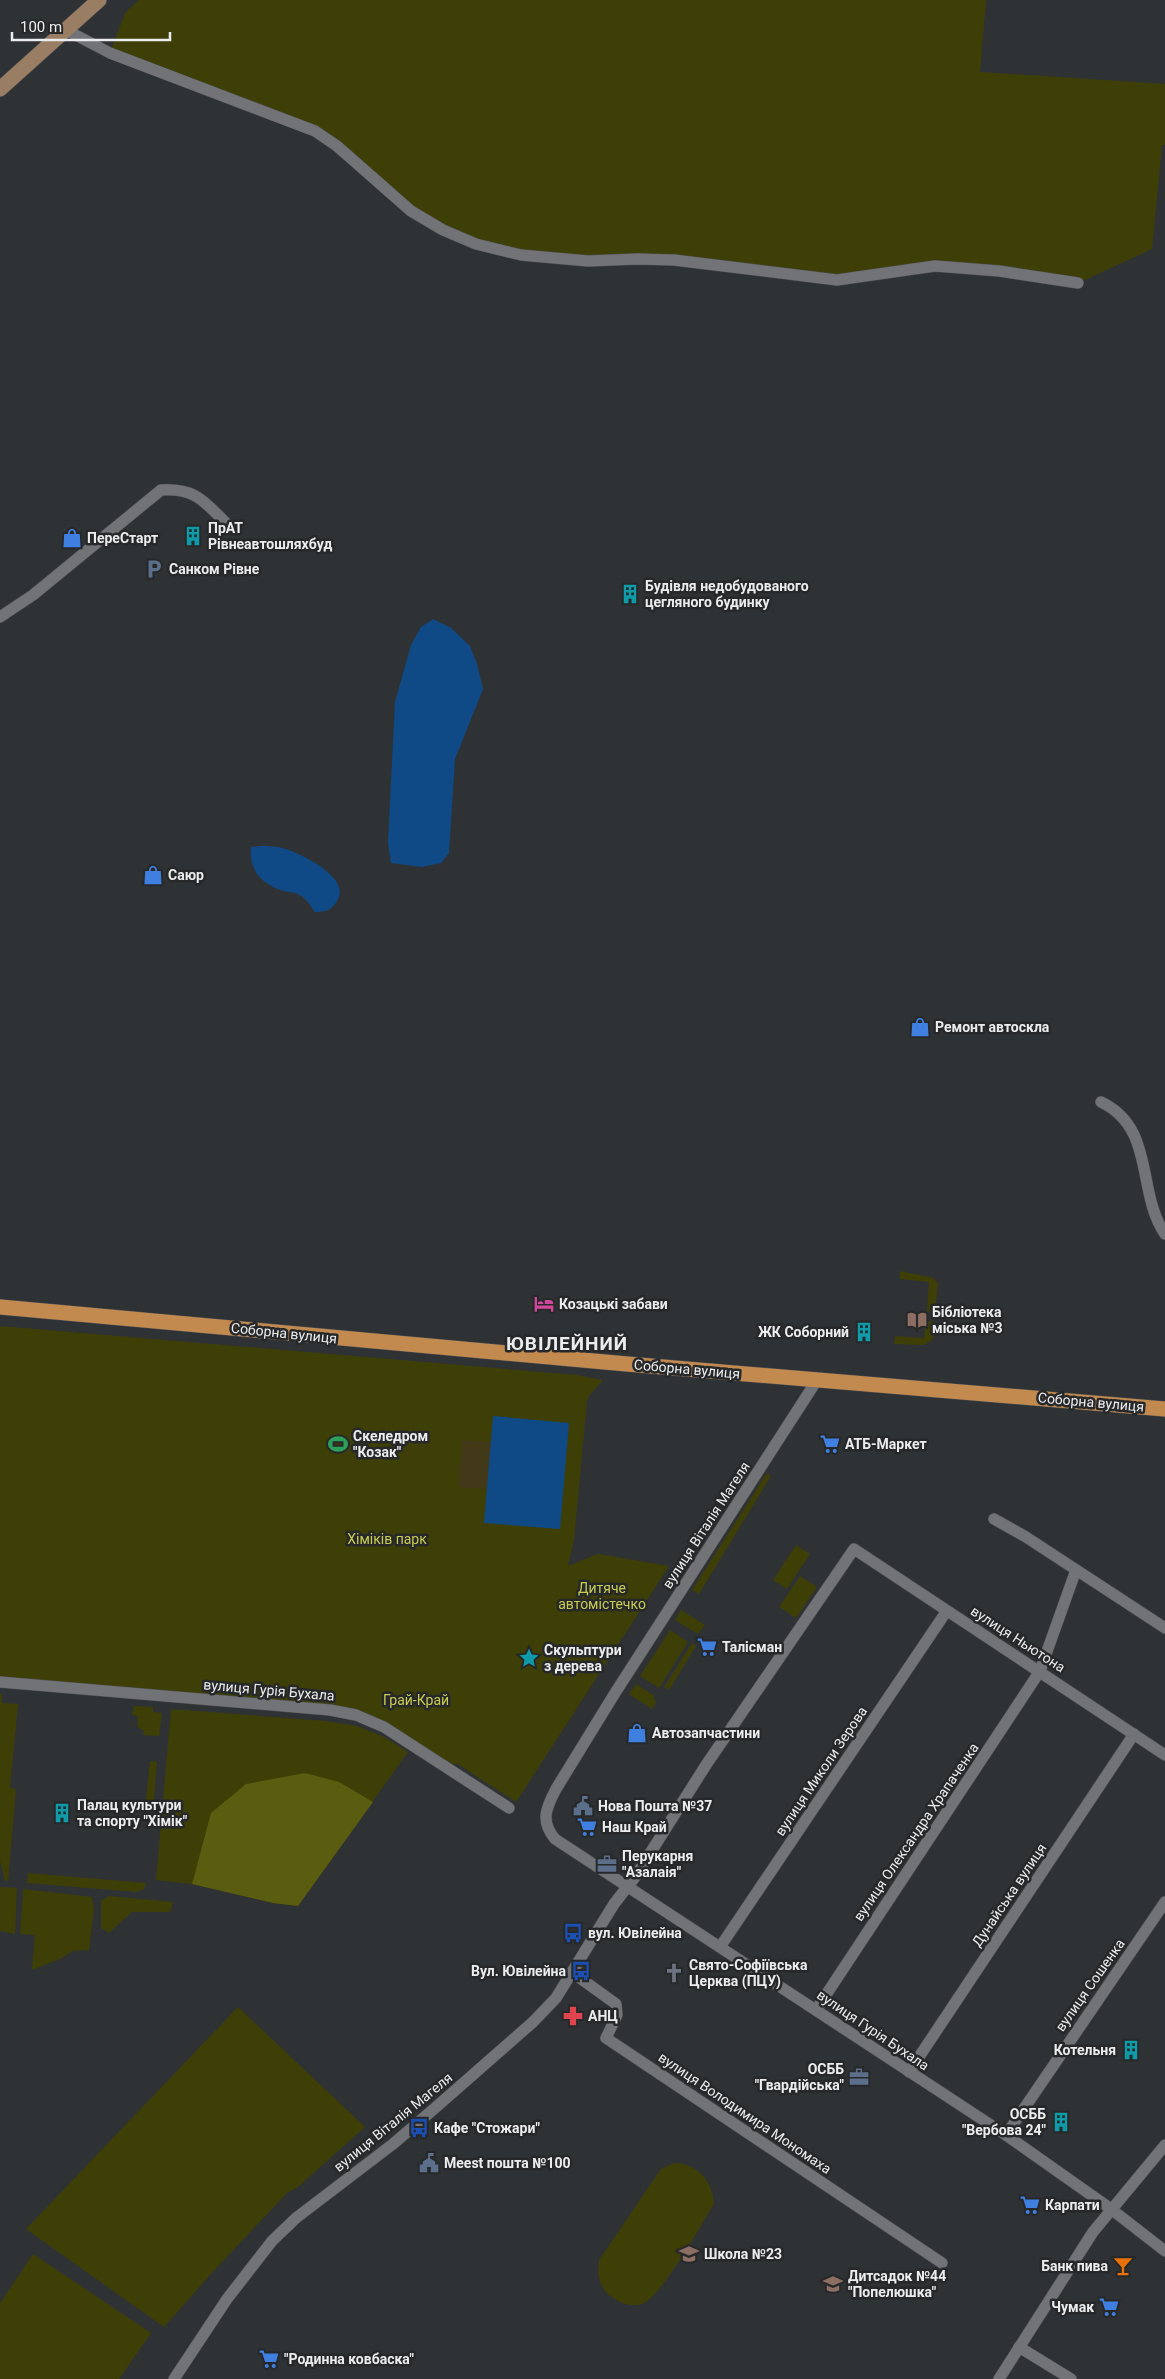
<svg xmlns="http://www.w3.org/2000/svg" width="1165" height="2379" font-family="Roboto,sans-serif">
<rect width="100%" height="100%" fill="#2f3234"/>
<!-- green -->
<g fill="#3e3f07">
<path d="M139 0H986L980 72 1165 84V145H1162L1152 249 1078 283 935 266 837 280 674 260 521 255 443 230 337 146 110 53 125 13Z"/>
<path d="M900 1271 934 1278 938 1284 935 1312 927 1311 929 1282 900 1279Z"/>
<path d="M926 1321 935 1322 933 1339 924 1345 894 1344 895 1336 924 1338Z"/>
<path d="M0 1326 577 1375 603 1380C598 1387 589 1393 587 1401L574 1540 568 1566 598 1554 669 1566 516 1802 456 1763 451 1770 356 1715 0 1682Z"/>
<path d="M767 1473 771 1476 699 1594 692 1590Z"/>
<path d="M796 1545 810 1554 787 1589 773 1580Z"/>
<path d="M800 1576 817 1587 796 1618 779 1607Z"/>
<path d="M681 1610 705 1625 698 1634 675 1620Z"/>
<path d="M670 1630 688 1642 659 1688 640 1676Z"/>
<path d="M692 1643 696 1646 669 1690 664 1687Z"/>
<path d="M636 1684 655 1696 653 1699 657 1701 652 1709 629 1694Z"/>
<path d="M0 1694H2V1703L18 1704 10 1788 16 1789 8 1881H5L0 1861Z"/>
<path d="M134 1706 153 1707V1712L162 1713 159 1736 143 1735 144 1731 137 1726 138 1716 132 1715Z"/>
<path d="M171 1709 325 1721 357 1726 384 1737 408 1752 298 1906 273 1903 192 1884 156 1880Z"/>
<path d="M150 1761 157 1762 154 1800H146Z"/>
<path d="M28 1873 146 1883 144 1889 137 1892 27 1883Z"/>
<path d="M0 1887 17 1888 15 1934 0 1931Z"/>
<path d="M23 1889 92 1897 94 1909 89 1950 73 1951 60 1959 32 1970 35 1935 20 1934Z"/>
<path d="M109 1896 173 1902 170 1912H132L109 1933 101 1928V1901Z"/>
<path d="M238 2007 365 2127 298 2187 287 2193 209 2276 164 2327 26 2229Z"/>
<path d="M674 2163C698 2164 712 2181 714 2203 703 2223 661 2296 644 2303 634 2308 621 2304 612 2297 599 2289 597 2274 599 2260L661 2169Z"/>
<path d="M33 2254 151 2333 119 2379H0V2303Z"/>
</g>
<!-- forest -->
<path fill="#5a5c10" d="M305 1773 339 1782 373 1802 298 1906 273 1903 192 1884 211 1813 246 1784Z"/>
<!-- sand -->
<path fill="#413918" d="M462 1440 491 1442 487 1489 458 1487Z"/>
<!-- water -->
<g fill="#0f4a87">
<path d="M433 619 451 628 470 646 477 664 483 689 455 759 449 853 441 863 422 867 391 863 388 843 395 702 411 645 421 627Z"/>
<path d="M259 846C268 846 277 846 286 849 303 855 352 878 337 901 332 910 325 912 315 912 310 905 306 898 298 894 293 892 288 892 283 891 260 883 249 870 251 847Z"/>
<path d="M493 1416 569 1423 560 1529 484 1523Z"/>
</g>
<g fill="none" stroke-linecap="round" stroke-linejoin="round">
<defs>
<g id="street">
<path d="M66 30 110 53 315 131 337 146 411 211 443 230 476 244 521 255 588 261 637 259 674 260 837 280 935 266 999 271 1078 283"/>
<path d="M0 617 33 595 161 490C198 488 205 503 230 527"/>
<path d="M1101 1102C1156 1128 1136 1192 1165 1234"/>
<path d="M817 1380 615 1693 556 1789C546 1808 540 1821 555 1839L1006 2135 1111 2209 1165 2251"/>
<path d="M994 1519 1026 1537 1165 1628"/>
<path d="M0 1682 330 1710 356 1715 384 1727 509 1808"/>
<path d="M720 1947 946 1612"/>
<path d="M573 1973 616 2004 617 2015 606 2038 942 2263"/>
<path d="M816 2010 1040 1671 1076 1570"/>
<path d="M909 2072 1134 1734"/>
<path d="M1006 2135 1165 1902"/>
<path d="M1019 2347 1071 2379"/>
<path d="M174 2379 227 2299 272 2241 296 2218 393 2144 435 2108 533 2022 556 1998 614 1904 635 1877 706 1765 854 1549 1165 1755"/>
<path d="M999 2379 1093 2232 1165 2145"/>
</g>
<path id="secondary" d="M0 89 99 0"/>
<path id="primary" d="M0 1307 627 1364 1165 1409"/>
</defs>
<!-- street casing -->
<use href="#street" stroke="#4e5053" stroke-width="12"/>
<!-- secondary casing -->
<use href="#secondary" stroke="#4e5053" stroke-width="16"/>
<!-- primary casing -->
<use href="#primary" stroke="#4e5053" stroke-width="16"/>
<!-- street -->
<use href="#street" stroke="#717377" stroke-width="11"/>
<!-- secondary -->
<use href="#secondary" stroke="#9a7e64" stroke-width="15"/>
<!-- primary -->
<use href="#primary" stroke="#c38a50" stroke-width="15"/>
</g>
<!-- icons -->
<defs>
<symbol id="building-bare" viewBox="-9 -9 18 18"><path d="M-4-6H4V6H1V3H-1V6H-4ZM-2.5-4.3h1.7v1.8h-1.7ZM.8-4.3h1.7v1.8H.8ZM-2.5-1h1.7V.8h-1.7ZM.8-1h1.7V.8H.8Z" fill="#0f9aa8" stroke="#26282a" stroke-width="2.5" paint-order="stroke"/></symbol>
<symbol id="shop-bare" viewBox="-9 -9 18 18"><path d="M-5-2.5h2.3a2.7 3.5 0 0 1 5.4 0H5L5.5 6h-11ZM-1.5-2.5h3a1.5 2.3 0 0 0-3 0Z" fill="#3f7fe0" stroke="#26282a" stroke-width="2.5" paint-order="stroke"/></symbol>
<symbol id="parking-bare" viewBox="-9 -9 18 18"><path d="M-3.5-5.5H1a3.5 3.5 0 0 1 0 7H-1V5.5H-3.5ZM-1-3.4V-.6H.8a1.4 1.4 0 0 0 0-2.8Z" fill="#5c6f8a" stroke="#26282a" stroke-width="2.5" paint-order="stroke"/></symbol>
<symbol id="hotel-bare" viewBox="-9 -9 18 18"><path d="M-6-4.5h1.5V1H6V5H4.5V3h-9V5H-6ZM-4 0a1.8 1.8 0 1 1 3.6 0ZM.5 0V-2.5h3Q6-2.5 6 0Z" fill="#d1479c" stroke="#26282a" stroke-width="2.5" paint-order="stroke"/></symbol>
<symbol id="library-bare" viewBox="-9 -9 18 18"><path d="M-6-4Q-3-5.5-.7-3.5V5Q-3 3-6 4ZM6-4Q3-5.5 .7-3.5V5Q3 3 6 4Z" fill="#8d6e63" stroke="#26282a" stroke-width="2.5" paint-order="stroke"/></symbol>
<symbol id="stadium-bare" viewBox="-9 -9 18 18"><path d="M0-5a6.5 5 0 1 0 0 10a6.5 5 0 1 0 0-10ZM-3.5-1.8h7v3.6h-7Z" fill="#2e9e5b" stroke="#26282a" stroke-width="2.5" paint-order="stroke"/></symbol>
<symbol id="supermarket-bare" viewBox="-9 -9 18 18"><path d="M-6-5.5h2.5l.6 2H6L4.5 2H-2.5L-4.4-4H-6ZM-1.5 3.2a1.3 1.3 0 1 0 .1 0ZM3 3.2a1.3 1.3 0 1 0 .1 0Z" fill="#3f7fe0" stroke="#26282a" stroke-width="2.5" paint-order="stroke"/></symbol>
<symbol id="sight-bare" viewBox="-9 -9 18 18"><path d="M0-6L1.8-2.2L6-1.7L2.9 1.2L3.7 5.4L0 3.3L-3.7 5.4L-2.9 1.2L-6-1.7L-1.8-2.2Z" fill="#0f9aa8" stroke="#26282a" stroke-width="2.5" paint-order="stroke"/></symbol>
<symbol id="civic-bare" viewBox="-9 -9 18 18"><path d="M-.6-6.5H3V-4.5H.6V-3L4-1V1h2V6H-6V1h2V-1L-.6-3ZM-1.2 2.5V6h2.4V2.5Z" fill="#5c6f8a" stroke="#26282a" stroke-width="2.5" paint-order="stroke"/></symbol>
<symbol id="office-bare" viewBox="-9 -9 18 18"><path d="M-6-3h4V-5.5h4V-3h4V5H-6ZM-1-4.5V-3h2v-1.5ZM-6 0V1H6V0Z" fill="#5c6f8a" stroke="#26282a" stroke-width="2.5" paint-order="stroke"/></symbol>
<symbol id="bus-bare" viewBox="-9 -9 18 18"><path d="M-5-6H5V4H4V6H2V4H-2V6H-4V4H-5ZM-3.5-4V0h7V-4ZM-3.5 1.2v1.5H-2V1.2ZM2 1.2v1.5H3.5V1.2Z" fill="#1a4fb4" stroke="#26282a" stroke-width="2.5" paint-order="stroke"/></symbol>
<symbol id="church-bare" viewBox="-9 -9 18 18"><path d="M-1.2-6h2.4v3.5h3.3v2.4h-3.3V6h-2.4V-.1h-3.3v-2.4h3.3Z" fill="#6b7280" stroke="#26282a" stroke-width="2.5" paint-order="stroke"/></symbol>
<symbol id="pharmacy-bare" viewBox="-9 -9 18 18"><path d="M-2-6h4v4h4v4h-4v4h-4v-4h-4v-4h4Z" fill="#e0444e" stroke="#26282a" stroke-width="2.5" paint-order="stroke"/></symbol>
<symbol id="school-bare" viewBox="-9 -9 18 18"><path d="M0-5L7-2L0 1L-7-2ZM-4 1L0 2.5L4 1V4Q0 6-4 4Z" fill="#8d6e63" stroke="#26282a" stroke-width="2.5" paint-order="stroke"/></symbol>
<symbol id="bar-bare" viewBox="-9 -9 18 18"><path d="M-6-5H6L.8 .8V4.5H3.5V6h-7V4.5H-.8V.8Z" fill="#e8710a" stroke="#26282a" stroke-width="2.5" paint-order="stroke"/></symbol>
</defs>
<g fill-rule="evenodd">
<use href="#building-bare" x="179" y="522" width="28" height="28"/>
<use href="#shop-bare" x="58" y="524" width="28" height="28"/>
<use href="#parking-bare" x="140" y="555" width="28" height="28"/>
<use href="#building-bare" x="616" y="580" width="28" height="28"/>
<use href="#shop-bare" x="139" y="861" width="28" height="28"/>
<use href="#shop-bare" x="906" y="1013" width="28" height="28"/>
<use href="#hotel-bare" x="530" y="1290" width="28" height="28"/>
<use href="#library-bare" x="903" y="1306" width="28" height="28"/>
<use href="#building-bare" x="850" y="1318" width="28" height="28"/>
<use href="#stadium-bare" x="324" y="1430" width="28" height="28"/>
<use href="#supermarket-bare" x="816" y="1430" width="28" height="28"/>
<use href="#supermarket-bare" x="693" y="1633" width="28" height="28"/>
<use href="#sight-bare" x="515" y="1644" width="28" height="28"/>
<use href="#shop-bare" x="623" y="1719" width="28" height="28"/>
<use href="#civic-bare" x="569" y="1792" width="28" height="28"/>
<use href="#building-bare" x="48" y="1799" width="28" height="28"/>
<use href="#supermarket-bare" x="573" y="1813" width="28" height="28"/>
<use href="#office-bare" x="593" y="1850" width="28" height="28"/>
<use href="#bus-bare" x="559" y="1919" width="28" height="28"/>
<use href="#bus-bare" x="567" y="1957" width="28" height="28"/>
<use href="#church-bare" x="660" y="1959" width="28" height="28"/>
<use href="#pharmacy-bare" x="559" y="2002" width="28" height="28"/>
<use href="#building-bare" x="1117" y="2036" width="28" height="28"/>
<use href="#office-bare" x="845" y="2063" width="28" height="28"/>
<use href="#building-bare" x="1047" y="2108" width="28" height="28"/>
<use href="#bus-bare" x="405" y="2114" width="28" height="28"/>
<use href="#civic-bare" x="415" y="2149" width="28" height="28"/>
<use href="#supermarket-bare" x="1016" y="2191" width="28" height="28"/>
<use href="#school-bare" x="675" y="2240" width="28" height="28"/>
<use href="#bar-bare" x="1109" y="2252" width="28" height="28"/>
<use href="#school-bare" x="819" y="2270" width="28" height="28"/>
<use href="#supermarket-bare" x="1095" y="2293" width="28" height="28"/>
<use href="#supermarket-bare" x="255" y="2345" width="28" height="28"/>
</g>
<g text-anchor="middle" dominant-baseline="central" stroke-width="5" stroke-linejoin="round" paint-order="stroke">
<!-- poi labels -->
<g font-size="14" font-weight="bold" fill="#ebecee" stroke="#26282a" text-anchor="start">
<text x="208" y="528">ПрАТ<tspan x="208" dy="16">Рівнеавтошляхбуд</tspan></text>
<text x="87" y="538">ПереСтарт</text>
<text x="169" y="569">Санком Рівне</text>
<text x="645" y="586">Будівля недобудованого<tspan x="645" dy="16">цегляного будинку</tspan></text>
<text x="168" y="875">Саюр</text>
<text x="935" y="1027">Ремонт автоскла</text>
<text x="559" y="1304">Козацькі забави</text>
<text x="932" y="1312">Бібліотека<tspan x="932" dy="16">міська №3</tspan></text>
<text x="849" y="1332" text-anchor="end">ЖК Соборний</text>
<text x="353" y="1436">Скеледром<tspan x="353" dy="16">"Козак"</tspan></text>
<text x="845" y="1444">АТБ-Маркет</text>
<text x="722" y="1647">Талісман</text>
<text x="544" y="1650">Скульптури<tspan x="544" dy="16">з дерева</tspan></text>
<text x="652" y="1733">Автозапчастини</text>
<text x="77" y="1805">Палац культури<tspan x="77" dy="16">та спорту "Хімік"</tspan></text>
<text x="598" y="1806">Нова Пошта №37</text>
<text x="602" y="1827">Наш Край</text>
<text x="622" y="1856">Перукарня<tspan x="622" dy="16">"Азалаія"</tspan></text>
<text x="588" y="1933">вул. Ювілейна</text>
<text x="689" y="1965">Свято-Софіївська<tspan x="689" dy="16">Церква (ПЦУ)</tspan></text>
<text x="566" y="1971" text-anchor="end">Вул. Ювілейна</text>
<text x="588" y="2016">АНЦ</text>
<text x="1116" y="2050" text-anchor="end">Котельня</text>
<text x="844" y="2069" text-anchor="end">ОСББ<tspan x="844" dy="16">"Гвардійська"</tspan></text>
<text x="1046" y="2114" text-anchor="end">ОСББ<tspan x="1046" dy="16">"Вербова 24"</tspan></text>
<text x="434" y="2128">Кафе "Стожари"</text>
<text x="444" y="2163">Meest пошта №100</text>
<text x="1045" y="2205">Карпати</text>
<text x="704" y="2254">Школа №23</text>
<text x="1108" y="2266" text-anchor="end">Банк пива</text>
<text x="848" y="2276">Дитсадок №44<tspan x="848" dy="16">"Попелюшка"</tspan></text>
<text x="1094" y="2307" text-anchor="end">Чумак</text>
<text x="284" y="2359">"Родинна ковбаска"</text>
</g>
<!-- street labels -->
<g font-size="14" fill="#ebecee" stroke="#26282a">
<text transform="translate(284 1333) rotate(6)">Соборна вулиця</text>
<text transform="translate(687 1369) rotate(5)">Соборна вулиця</text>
<text transform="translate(1091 1402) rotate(5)">Соборна вулиця</text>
<text transform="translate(706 1525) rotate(-57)">вулиця Віталія Магеля</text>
<text transform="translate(1018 1639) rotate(33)">вулиця Ньютона</text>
<text transform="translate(269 1690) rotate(5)">вулиця Гурія Бухала</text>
<text transform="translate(821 1771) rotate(-56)">вулиця Миколи Зерова</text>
<text transform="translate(916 1832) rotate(-56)">вулиця Олександра Храпаченка</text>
<text transform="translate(1009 1895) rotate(-56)">Дунайська вулиця</text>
<text transform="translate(1090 1985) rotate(-55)">вулиця Сошенка</text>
<text transform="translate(873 2030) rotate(34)">вулиця Гурія Бухала</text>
<text transform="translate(745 2113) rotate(34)">вулиця Володимира Мономаха</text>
<text transform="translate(393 2122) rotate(-39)">вулиця Віталія Магеля</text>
</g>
<!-- park labels -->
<g font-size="14" fill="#c9cd4f" stroke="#26282a">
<text x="387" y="1539">Хіміків парк</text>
<text x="602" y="1588">Дитяче<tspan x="602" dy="16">автомістечко</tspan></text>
<text x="416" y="1700">Грай-Край</text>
</g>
<!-- district labels -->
<g font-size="19" font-weight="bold" letter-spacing="1" fill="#ebecee" stroke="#26282a">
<text x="567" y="1343">ЮВІЛЕЙНИЙ</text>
</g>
</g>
<!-- scale -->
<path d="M12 32v8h158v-8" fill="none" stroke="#ebecee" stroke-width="2.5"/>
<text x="20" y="32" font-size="15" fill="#ebecee" stroke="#26282a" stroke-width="4" paint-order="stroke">100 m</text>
</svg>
